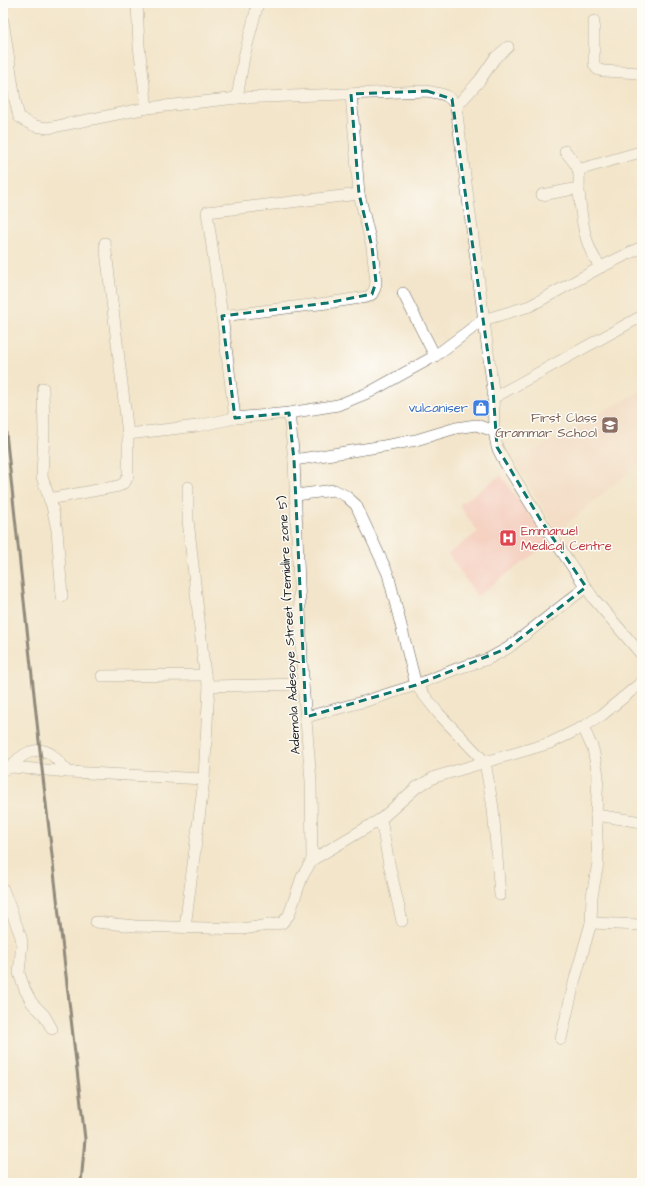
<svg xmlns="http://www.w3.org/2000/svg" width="645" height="1186" font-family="'Architects Daughter',sans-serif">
<rect width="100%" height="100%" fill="#fdfcf7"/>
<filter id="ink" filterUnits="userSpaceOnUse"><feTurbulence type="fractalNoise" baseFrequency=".025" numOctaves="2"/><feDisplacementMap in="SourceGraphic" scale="8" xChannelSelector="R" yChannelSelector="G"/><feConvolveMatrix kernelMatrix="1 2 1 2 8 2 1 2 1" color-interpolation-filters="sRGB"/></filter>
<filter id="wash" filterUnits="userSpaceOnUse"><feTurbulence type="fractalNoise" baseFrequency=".012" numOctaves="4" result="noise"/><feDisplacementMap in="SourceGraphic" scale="16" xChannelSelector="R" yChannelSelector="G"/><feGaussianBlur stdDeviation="0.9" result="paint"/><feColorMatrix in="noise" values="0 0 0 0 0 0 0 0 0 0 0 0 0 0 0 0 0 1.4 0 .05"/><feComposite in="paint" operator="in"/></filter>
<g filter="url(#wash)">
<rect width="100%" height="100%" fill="#f3e5cb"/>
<!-- built -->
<g fill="#f5d2c2">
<path d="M642 390V461L557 532 515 461Z"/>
<path d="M501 475 549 543 477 596 448 554 478 532 459 505Z"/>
</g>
</g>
<g filter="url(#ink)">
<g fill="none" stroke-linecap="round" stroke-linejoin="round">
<defs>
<g id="minor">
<path d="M137 3 139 46 147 108"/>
<path d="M3 21 15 100 19 117 27 122 35 126 48 128 147 108 237 98 427 91C440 94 450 93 456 107L493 390 494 431 497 447 504 461 540 519 594 599 642 655"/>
<path d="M594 21V64L597 69 603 71 642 73"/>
<path d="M237 98 244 57 258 3"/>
<path d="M456 107 480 80 495 58 508 47"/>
<path d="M565 151C570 157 575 162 578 169 580 175 579 184 579 191 581 215 584 248 601 267"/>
<path d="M578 170 640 152"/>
<path d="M542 195 579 188"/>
<path d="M403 293 435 356"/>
<path d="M222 316 207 212 359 194"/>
<path d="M43 388 44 432 42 477 52 506 57 530 62 596"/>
<path d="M493 398 642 316"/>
<path d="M289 413 294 460 303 684 311 781 312 860"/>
<path d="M235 418 222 316 327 303 367 297 372 294 375 288 376 282 372 247 359 194 351 94"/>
<path d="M128 434 197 426 235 418 289 413 338 405 370 392 435 356 483 320 530 306 601 267 642 247"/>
<path d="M294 460 384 446 416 440 456 428 476 425 494 431"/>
<path d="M296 495 334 490 346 496 356 505 388 574 416 685 439 714 485 762 493 808 500 895"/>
<path d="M49 499 119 486 125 482 128 476V434L105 243"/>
<path d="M102 676 205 675"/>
<path d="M209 686 303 684"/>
<path d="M306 717 366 701 416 685 456 669 488 659 508 648 586 587"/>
<path d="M11 767C19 756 36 744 51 754 57 759 63 767 69 772"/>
<path d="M3 770 11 767 69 772 204 779"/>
<path d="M596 815 642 822"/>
<path d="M381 819 388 859 402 921"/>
<path d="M3 889 21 937 22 943 19 973 25 990 32 1003 44 1015 52 1029"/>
<path d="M96 922 135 926 242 929 282 923 289 915 302 877 312 860 381 819 417 787 435 777 550 743 583 727 602 715 642 682"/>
<path d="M591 923 642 925"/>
<path d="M185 927 204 779 209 686 205 675 188 520V487"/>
<path d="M561 1039 575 979 591 923 592 896 598 863 596 815 598 775 593 749 583 727"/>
</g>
</defs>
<!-- minor casing -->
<use href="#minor" stroke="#676259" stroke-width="12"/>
<!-- minor -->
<use href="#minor" stroke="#fff" stroke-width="11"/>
<!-- rail -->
<path stroke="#1c1c1c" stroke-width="3" d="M3 405 42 769 85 1139 81 1183"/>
</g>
</g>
<!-- marked area -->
<path d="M0 0H645V1186H0ZM427 91 452 99 493 390 497 447 540 519 586 587 508 648 416 685 306 717 294 460 289 413 235 418 222 316 327 303 372 294 376 282 372 247 359 194 351 94Z" fill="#f3e5cb" fill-opacity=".55" fill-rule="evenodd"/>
<path fill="none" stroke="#0f766e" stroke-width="3" stroke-dasharray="8 5" stroke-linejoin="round" d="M427 91 452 99 493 390 497 447 540 519 586 587 508 648 416 685 306 717 294 460 289 413 235 418 222 316 327 303 372 294 376 282 372 247 359 194 351 94Z"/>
<!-- icons -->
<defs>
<symbol id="shop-square" viewBox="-11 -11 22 22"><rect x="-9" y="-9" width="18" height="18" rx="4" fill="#3f7fe0" stroke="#fdfcf7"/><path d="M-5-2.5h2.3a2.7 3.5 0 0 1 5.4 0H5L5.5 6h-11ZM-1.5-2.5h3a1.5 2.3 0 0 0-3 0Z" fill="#fff"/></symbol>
<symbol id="school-square" viewBox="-11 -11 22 22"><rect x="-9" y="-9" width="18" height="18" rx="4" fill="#8d6e63" stroke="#fdfcf7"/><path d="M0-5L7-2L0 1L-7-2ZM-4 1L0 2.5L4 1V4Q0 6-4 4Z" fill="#fff"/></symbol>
<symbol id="hospital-square" viewBox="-11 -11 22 22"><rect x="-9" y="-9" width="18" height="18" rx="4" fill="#e0444e" stroke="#fdfcf7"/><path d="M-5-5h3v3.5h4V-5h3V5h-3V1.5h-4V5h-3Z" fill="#fff"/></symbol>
</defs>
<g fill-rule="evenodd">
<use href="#shop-square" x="471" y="398" width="20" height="20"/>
<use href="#school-square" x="600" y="415" width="20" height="20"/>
<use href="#hospital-square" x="498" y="528" width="20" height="20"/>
</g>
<g text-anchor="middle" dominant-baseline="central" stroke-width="3" stroke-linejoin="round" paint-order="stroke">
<!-- shop labels -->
<g font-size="13" fill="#366cbe" stroke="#fdfcf7" text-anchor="end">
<text x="468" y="408">vulcaniser</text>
</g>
<!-- education labels -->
<g font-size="13" fill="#785e54" stroke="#fdfcf7" text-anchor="end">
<text x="597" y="418">First Class<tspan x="597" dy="15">Grammar School</tspan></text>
</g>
<!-- health labels -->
<g font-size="13" fill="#be3a42" stroke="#fdfcf7" text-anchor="start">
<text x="521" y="531">Emmanuel<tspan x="521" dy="15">Medical Centre</tspan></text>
</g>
<!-- street labels -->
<g font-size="13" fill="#1c1c1c" stroke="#fdfcf7">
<text transform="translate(289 625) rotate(-93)">Ademola Adesoye Street (Temidire zone 5)</text>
</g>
</g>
<!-- margin -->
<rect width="645" height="1186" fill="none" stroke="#fdfcf7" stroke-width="16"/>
</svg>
